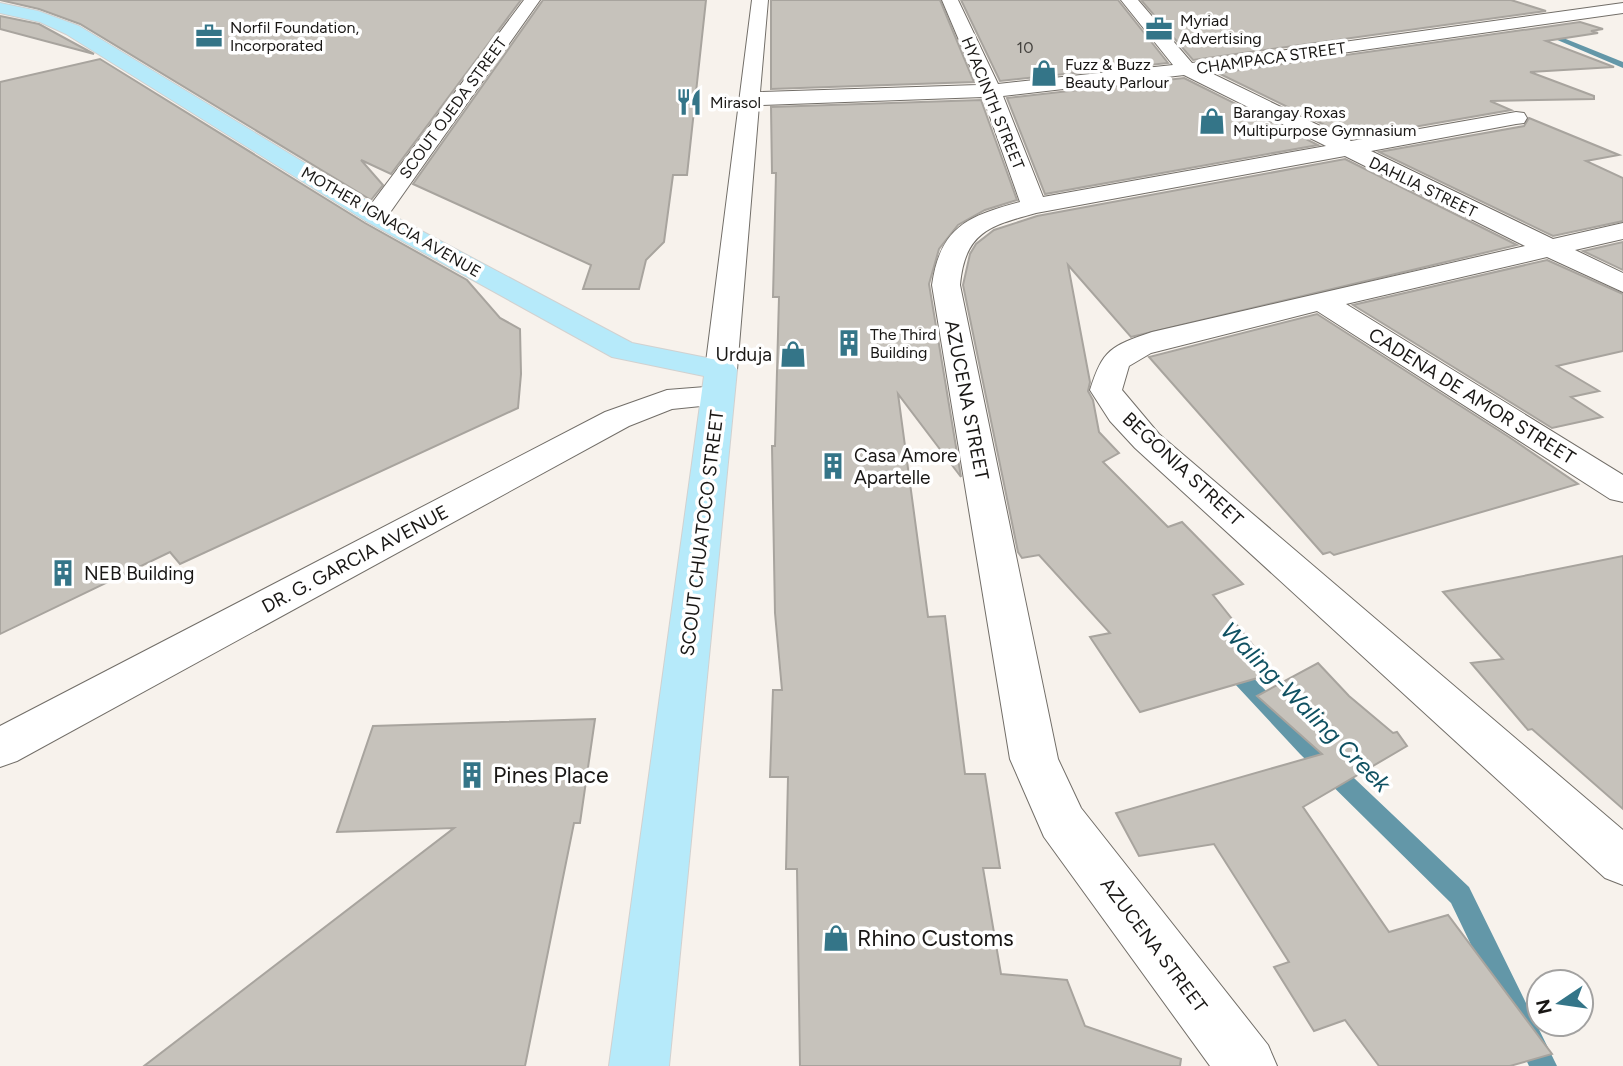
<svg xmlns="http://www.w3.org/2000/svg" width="1623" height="1066" font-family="Figtree,sans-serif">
<rect width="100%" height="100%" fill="#f7f2ec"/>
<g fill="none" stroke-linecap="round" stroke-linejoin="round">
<!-- stream -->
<g fill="#6397a8" fill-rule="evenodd">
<path d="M1541 29 1623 62V68L1541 33Z"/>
<path d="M1228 657 1235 659 1316 742 1469 887 1557 1066H1529L1451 903 1300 754 1221 669 1218 664 1221 659Z"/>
</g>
</g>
<!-- building -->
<g fill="#c6c2bb" stroke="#a8a49e" stroke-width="2">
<path d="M0 0H521L391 174 361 160 383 185 371 200 80 24 39 9Z"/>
<path d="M543 0H706L687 175H673L664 242 646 260 639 289H583L591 265 413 184Z"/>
<path d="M771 0H940L974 82 771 89Z"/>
<path d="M961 0H1118L1168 63 1000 81Z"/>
<path d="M1141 0H1511L1546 11 1193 60Z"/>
<path d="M0 16 39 24 94 54 0 29Z"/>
<path d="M1580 22 1603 29 1591 31 1598 33 1546 41 1614 67 1530 72 1594 96V99L1490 101 1511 110 1351 138 1218 73Z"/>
<path d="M100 59 365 223 467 280 500 318 520 329 521 374 518 408 180 564 170 552 0 634V82Z"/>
<path d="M1184 78 1318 145 1045 194 1007 98Z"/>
<path d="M981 100 1017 200 985 210 958 225 939 249 929 284 961 477 898 394 928 617 945 616 965 774H985L1000 868H983L1001 974 1067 980 1085 1026 1181 1059 1180 1066H800L797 869H786L788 777H770L773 690H782L775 613 772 446H775L779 297H773L776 173H772L771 107Z"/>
<path d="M1529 118 1619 155 1586 161 1623 178V221L1553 236 1379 152 1524 126Z"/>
<path d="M1345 159 1517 245 1131 337 1068 265 1090 382 1088 391 1093 400 1099 432 1119 453 1103 462 1168 527 1182 522 1243 584 1213 595 1275 673 1140 712 1090 637 1110 633 1039 555 1022 558 1018 552 963 285 970 254 976 244 994 230 1037 216Z"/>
<path d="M1623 242V270L1583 251Z"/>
<path d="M1547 260 1623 294V351L1557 366 1599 391 1571 397 1602 417 1552 428 1353 305Z"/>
<path d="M1317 314 1509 437 1578 484 1334 555 1330 552 1323 554 1149 357Z"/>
<path d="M1623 556V809L1532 729 1528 730 1471 663 1503 659 1443 592Z"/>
<path d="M1318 663 1349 696 1393 733 1397 732 1407 746 1303 807 1389 932 1448 915 1552 1054 1510 1066H1379L1345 1020 1314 1031 1274 967 1289 962 1214 844 1139 856 1116 813 1322 754 1257 696Z"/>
<path d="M595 719 580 823H574L525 1066H144L454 828 337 832 373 726Z"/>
</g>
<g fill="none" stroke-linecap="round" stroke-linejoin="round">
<defs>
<g id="minor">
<path d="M524 0H540L384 221H366L362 216 366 211Z"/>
<path d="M752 0H768L760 92 978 85 942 0H958L998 84 1173 65 1121 0H1138L1192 63 1623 3V13L1209 72 1351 141 1516 112 1524 113 1527 118 1524 123 1516 124 1371 151 1553 239 1623 223V239L1575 250 1623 273V292L1547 257 1346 304 1623 475V502L1610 499 1317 311 1151 353 1129 366 1122 390 1159 434 1623 830V885L1605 878 1135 448 1110 421 1090 390C1103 349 1111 346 1152 332L1525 246 1345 156 1036 213C989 226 965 232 960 285L1058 759 1081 808 1268 1045 1277 1066H1210L1044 837 1010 759 932 285C940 227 968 216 1020 202L983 97 759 105 737 370 732 377 721 380 710 377 705 370ZM1184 75 1326 146 1043 197 1003 96Z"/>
<path d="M718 386 730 389 734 396 730 403 672 409 629 426 17 761 0 767V726L605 412 667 390Z"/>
</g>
<path id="major" d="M0 3 38 11 79 26 384 211 632 343 732 363 737 370 669 1066H609L704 376 612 357 366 221 66 34 40 22 0 13Z"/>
</defs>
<!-- minor casing -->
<use href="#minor" stroke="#726e68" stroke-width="2"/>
<!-- major casing -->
<use href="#major" stroke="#d1d1d0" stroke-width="2"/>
<!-- minor -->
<use href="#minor" fill="#fff" fill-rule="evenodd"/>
<!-- major -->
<use href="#major" fill="#b6eafa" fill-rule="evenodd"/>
</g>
<!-- icons -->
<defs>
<symbol id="office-bare" viewBox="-9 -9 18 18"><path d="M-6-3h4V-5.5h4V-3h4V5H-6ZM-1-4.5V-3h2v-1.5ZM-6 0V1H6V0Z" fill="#347588" stroke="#fff" stroke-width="2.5" paint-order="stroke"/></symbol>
<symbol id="shop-bare" viewBox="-9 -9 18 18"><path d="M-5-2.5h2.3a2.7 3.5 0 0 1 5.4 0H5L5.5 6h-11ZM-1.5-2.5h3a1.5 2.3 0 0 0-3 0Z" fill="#347588" stroke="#fff" stroke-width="2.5" paint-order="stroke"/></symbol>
<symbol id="restaurant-bare" viewBox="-9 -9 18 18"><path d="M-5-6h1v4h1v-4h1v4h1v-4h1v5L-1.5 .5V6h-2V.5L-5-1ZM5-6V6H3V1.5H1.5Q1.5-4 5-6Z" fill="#347588" stroke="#fff" stroke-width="2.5" paint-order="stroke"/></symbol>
<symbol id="building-bare" viewBox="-9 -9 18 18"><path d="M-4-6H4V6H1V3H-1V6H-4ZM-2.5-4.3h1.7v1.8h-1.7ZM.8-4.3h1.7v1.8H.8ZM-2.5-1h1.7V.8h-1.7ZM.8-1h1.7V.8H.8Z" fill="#347588" stroke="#fff" stroke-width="2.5" paint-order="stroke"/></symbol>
</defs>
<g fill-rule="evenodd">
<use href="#office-bare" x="1140" y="10" width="38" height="38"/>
<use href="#office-bare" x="190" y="17" width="38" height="38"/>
<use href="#shop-bare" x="1025" y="54" width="38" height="38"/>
<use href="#restaurant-bare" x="670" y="83" width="38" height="38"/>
<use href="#shop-bare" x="1193" y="102" width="38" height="38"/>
<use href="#building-bare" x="830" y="324" width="38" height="38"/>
<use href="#shop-bare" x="774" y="335" width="38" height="38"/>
<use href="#building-bare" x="814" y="447" width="38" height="38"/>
<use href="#building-bare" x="44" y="554" width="38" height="38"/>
<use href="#building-bare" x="453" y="756" width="38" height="38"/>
<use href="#shop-bare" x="817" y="919" width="38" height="38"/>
</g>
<g text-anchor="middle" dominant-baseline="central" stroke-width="7" stroke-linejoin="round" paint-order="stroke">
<!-- far-poi labels -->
<g font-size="16" fill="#191715" stroke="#fff" text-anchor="start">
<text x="1180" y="20">Myriad<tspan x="1180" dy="18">Advertising</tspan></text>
<text x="230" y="27">Norfil Foundation,<tspan x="230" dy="18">Incorporated</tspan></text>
<text x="1065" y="64">Fuzz &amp; Buzz<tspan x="1065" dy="18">Beauty Parlour</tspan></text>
<text x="710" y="102">Mirasol</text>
<text x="1233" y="112">Barangay Roxas<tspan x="1233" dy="18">Multipurpose Gymnasium</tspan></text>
<text x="870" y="334">The Third<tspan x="870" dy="18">Building</tspan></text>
</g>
<!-- number labels -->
<g font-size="16" fill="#44423e">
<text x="1025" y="47">10</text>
</g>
<!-- far-street labels -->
<g font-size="16" fill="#191715" stroke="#fff">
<text transform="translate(1271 58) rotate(-8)">CHAMPACA STREET</text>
<text transform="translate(993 103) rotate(68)">HYACINTH STREET</text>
<text transform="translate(453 108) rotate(-54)">SCOUT OJEDA STREET</text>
<text transform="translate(1423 187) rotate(26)">DAHLIA STREET</text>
<text transform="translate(391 222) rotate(30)">MOTHER IGNACIA AVENUE</text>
</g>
<!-- poi labels -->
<g font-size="19" fill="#191715" stroke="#fff" text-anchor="start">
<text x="772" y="354" text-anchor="end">Urduja</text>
<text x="854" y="455">Casa Amore<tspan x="854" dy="22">Apartelle</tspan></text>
<text x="84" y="573">NEB Building</text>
</g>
<!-- street labels -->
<g font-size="19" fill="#191715" stroke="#fff">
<text transform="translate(1472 396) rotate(32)">CADENA DE AMOR STREET</text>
<text transform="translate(967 400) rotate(79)">AZUCENA STREET</text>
<text transform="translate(1183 469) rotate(43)">BEGONIA STREET</text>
<text transform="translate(702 533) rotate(-83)">SCOUT CHUATOCO STREET</text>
<text transform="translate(355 559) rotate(-28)">DR. G. GARCIA AVENUE</text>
<text transform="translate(1154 945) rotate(53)">AZUCENA STREET</text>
</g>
<!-- near-poi labels -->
<g font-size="23" fill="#191715" stroke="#fff" text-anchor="start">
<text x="493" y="775">Pines Place</text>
<text x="857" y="938">Rhino Customs</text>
</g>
<!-- near-water labels -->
<g font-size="24" font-style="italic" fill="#105162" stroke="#fff">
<text transform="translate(1306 707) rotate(45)">Waling-Waling Creek</text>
</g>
</g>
<!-- north arrow -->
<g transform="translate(1560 1003) rotate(257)"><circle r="33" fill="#ffffff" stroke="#a3a2a1" stroke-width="2"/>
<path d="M0-5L12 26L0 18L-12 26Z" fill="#347588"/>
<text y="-10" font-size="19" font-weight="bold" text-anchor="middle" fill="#191715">N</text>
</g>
</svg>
